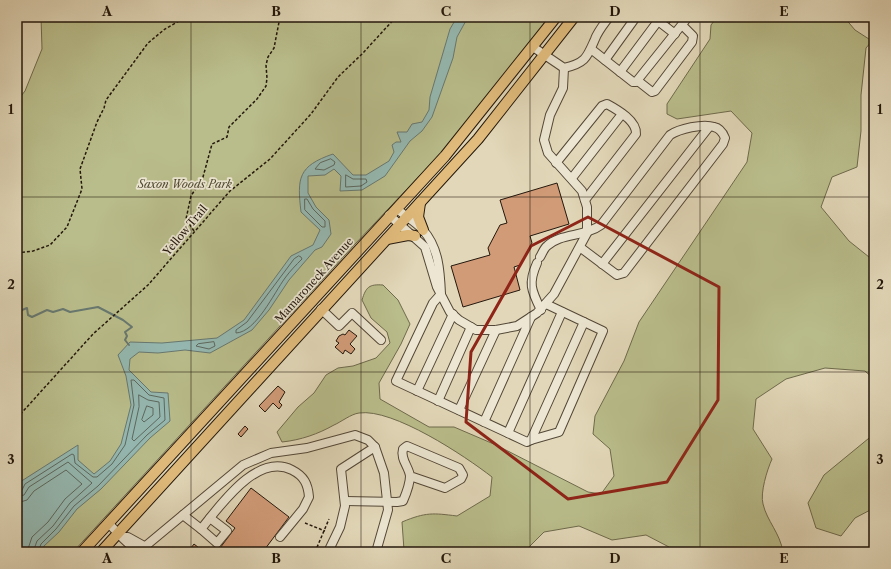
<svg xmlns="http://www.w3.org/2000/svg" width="891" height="569" font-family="'Libre Caslon Text',serif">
<rect width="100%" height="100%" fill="#e2d8b9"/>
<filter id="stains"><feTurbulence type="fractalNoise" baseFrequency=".005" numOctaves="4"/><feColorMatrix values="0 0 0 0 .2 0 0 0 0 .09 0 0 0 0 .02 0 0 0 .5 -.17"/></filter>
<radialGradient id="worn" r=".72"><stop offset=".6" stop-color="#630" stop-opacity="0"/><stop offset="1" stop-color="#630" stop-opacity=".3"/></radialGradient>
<!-- green -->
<g fill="#b9bd8b" stroke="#6e6a4c">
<path d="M41 17H550L459 134 356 243 73 552H17V101L25 91 42 49Z"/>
<path d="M717 17H844L855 30 872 41 866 48 861 95V131L857 167 832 177 821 207 849 241 874 261V379L865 371 825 368 786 379 756 399 753 429 772 459C767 470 760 493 763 504 767 521 780 533 783 552H665L669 547 646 535 612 540 579 526 544 532 524 552H402L404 550 402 522C426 512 433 513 457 516L490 496 492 477C465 456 393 408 359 413 351 414 341 422 334 425 318 434 301 440 282 442L277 432 298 407 314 393 326 375 338 368 353 366 376 358 390 343 387 332 371 318 362 300C366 287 369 284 383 285L398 300 410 324 401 344 379 383 380 399 429 427H454L496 445 588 492 601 494 614 476 610 449 593 434 595 416 624 361 639 322 747 162 752 133 731 111 677 119 667 114V104L710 39 711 25Z"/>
<path d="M874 434V508L855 518 841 536 816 528 808 503 824 475Z"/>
</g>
<!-- water -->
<path fill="#95b9b2" stroke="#677870" d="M457 17H468L457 37 453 58 432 117 422 131 410 141 385 176 362 190 340 191 341 176 334 169 325 175 308 176V193L316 207 329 220 331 234 322 247 315 250 289 280 269 310 252 330 210 353 185 350 158 353 139 352 130 359 129 370 151 392 168 393 170 421 150 438 101 489 77 509 59 532 44 546 42 552H17V495L20 482 78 445V460L94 474 110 461 121 444 131 405 126 376 118 355 130 342 162 343 217 338 244 320 291 256 313 245 320 230 301 212C297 178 298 166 333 154L353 175H366L389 161 394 152 392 145 396 142H401L397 132H407L412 124 422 122 429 110 430 97 450 29Z"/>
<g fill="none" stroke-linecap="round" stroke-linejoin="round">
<!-- shore -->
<g stroke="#5c685f" stroke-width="1">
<path d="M331 159 335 162 334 165 324 170 315 169 320 163Z"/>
<path d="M346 175 353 179H366L367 182 361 186 346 187Z"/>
<path d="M305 199H307L313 209 325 221V227H322L305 210Z"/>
<path d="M299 256 301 257 302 259C296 265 290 271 285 278 274 293 256 332 236 333V330L247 322 294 259Z"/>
<path d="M214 342 215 346 209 349 196 346 198 344Z"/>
<path d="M139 395 148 400 159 402 160 417 134 441 132 439 139 407Z"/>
<path d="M147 406 153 408V415L144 422 142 420Z"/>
<path d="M17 492 22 490 25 484 72 454 74 455 75 463 93 477H97L112 464 125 445 134 405 131 380H134L149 395 164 398 165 420 147 435 98 486 74 506 56 529 41 544 38 552"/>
<path d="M17 497 24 495 29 487 68 462 92 483 70 503 53 526 37 541 33 552"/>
<path d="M17 503 27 500 34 491 66 470 82 484 65 499 48 522 32 537 27 552"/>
</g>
<!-- stream -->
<path stroke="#677870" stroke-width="2" d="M17 312 27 308 28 315 32 317 47 310 53 312 63 309 70 312 98 307 123 320 132 327 125 332 127 336 125 340 129 345"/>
</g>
<!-- building -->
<g fill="#d19b78" stroke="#23170c">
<path d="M658 17H674L668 25Z"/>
<path d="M557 183 569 224 530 236 532 243 520 265 514 267 520 290 463 307 451 266 490 255 488 248 500 225 507 223 500 200Z"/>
<path d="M349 330 357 336 350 344 355 349 351 354 345 350 343 354 335 347 339 343 336 341 339 336 343 334 345 335Z"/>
<path d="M278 386 285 392 279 402 282 405 279 409 273 403 265 412 259 406Z"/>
<path d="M245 426 248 429 241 437 238 434Z"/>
<path d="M251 488 289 517 265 549 269 552H217L235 528 226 521Z"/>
<path d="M194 544 204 552H188Z"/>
</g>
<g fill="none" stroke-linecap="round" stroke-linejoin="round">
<defs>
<g id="minor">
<path d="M653 17 675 34"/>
<path d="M533 47 564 68C586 63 587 57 595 39 598 31 604 24 609 17"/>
<path d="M591 49 633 82H636L688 17"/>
<path d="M605 60 636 17"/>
<path d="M620 72 658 21"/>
<path d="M638 81 652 92 655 91 692 42 693 36 682 25"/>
<path d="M556 163 602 106 607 104C618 110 637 121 636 134L585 200"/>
<path d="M572 178 622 114"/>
<path d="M397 209C405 216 416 222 423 230 439 248 440 272 441 294L433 303 396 381 527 442 531 440 584 322 546 304"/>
<path d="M389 215 425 247 437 287 450 312 459 320 476 330H496L517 326 537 313 554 294 587 233V207L582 191 548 153 544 140 550 115 563 88 564 68"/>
<path d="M540 257C542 254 544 248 547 246 560 233 585 237 601 225L670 135C679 129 703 123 714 127 719 128 723 133 725 138L723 144 624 273 617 275 581 248"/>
<path d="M537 263C528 283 531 290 541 310"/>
<path d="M602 264 709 127"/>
<path d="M321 309 339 326 352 313 381 340"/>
<path d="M417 391 453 314"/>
<path d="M438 401 471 327"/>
<path d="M459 410 496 330"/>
<path d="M484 422 531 317"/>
<path d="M508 433 562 312"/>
<path d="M531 440 559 432 603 331 584 322"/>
<path d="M345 501 397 502 403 501C406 494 410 484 410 476 409 467 400 459 403 449L407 446 459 468 463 475 461 479 445 488 410 476"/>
<path d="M183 515 201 529C220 506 257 452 292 470 304 476 308 484 309 497L303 509 280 537"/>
<path d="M108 523C117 531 131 551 142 549L243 465 271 453 307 448 355 435 368 440 375 447 384 473 388 510 376 552"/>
<path d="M201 529 217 543 227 531 210 518"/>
<path d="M124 537H128L146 547"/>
<path d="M328 552 340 527 345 506 341 469 375 447"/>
</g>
<g id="major">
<path d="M420 203 418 217 423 230"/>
<path d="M387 239 408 235 415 236"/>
<path d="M82 552 445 156 556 17"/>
<path d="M101 552 478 139 574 17"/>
</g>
</defs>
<!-- minor casing -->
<use href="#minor" stroke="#534737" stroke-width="10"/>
<!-- major casing -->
<use href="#major" stroke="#23170c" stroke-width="12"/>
<!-- path -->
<g stroke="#23170c" stroke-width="1.5" stroke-dasharray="3 2" stroke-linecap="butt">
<path d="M194 231 186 219 191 196 203 177 212 144 227 137 229 127 257 99 266 86 267 78 266 65 268 57 274 48 280 17"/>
<path d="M17 253 33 251 50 245 67 227 82 189 80 169 97 122 104 108 106 100 148 43 165 29 186 17"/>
<path d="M17 418 93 334 148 285 230 191 270 159 311 114 338 77 362 54 396 17"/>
<path d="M305 523 325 531"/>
<path d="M315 552 329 519"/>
</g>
<!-- minor -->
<use href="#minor" stroke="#ece6d2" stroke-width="8"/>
<!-- major -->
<use href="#major" stroke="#e1bc7c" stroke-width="10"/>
</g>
<!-- marked area -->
<path fill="none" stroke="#8f2418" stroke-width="3" stroke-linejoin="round" d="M588 217 719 287 718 400 667 482 568 499 466 422 471 352 531 246Z"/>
<!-- grid -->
<path fill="none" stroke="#23170c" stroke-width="1" stroke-opacity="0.55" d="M191 17V552M361 17V552M530 17V552M700 17V552M17 197H874M17 372H874"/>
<g text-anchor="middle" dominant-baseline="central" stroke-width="3.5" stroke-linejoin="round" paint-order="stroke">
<!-- park labels -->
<g font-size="11" font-style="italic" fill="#504932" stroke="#ece6d2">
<text x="185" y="184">Saxon Woods Park</text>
</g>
<!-- street labels -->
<g font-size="11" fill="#23170c" stroke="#ece6d2">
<text transform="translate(185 230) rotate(-50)">Yellow Trail</text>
<text transform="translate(314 280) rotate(-48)">Mamaroneck Avenue</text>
</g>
</g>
<!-- margin -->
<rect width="891" height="569" fill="none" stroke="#e2d8b9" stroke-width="44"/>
<rect x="22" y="22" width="847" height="525" fill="none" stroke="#23170c" stroke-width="1.5"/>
<g font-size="13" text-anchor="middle" font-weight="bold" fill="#23170c">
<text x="107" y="16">A</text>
<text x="276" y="16">B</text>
<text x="446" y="16">C</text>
<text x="615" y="16">D</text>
<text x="784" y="16">E</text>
<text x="11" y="114">1</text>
<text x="880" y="114">1</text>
<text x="11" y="289">2</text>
<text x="880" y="289">2</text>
<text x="11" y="464">3</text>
<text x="880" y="464">3</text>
<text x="107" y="563">A</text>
<text x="276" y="563">B</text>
<text x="446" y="563">C</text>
<text x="615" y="563">D</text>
<text x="784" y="563">E</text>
</g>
<rect width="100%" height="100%" filter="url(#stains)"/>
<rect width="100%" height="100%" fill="url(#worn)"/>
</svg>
